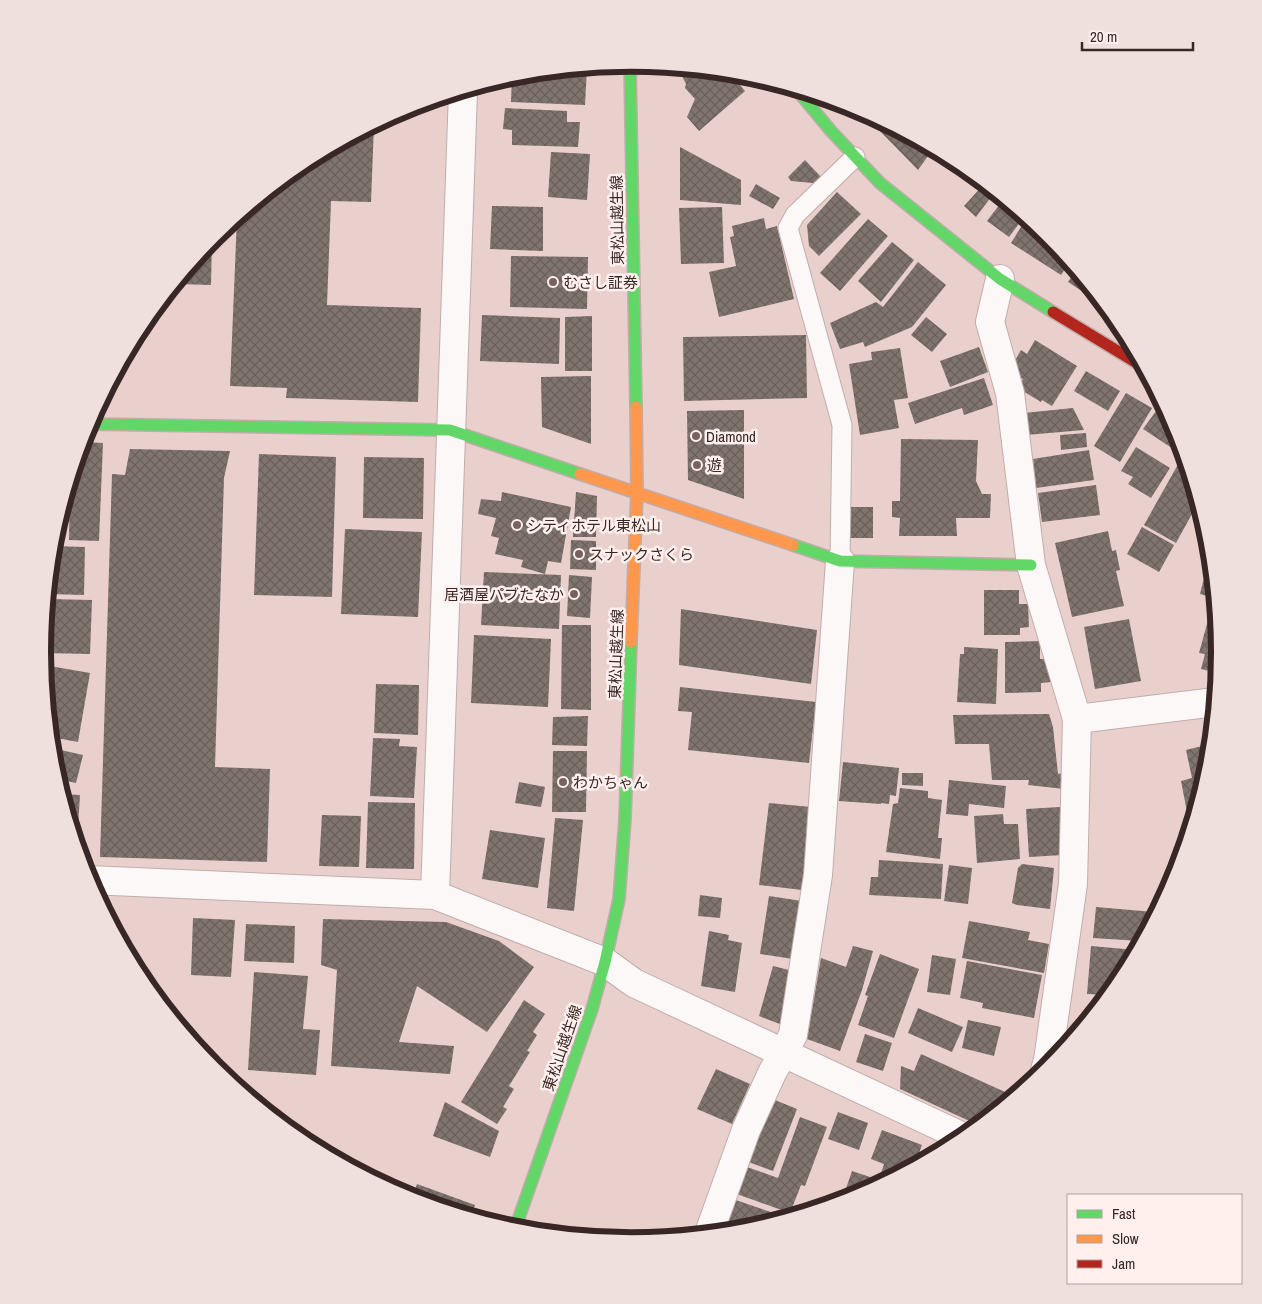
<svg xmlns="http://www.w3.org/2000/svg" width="1262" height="1304" font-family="'Archivo Narrow','Noto Sans JP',sans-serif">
<defs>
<pattern id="building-cross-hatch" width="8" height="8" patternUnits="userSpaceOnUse" patternTransform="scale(1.25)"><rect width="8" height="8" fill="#80746e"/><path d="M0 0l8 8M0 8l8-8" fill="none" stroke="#6a5f5a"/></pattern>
</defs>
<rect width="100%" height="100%" fill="#e9d0cd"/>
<!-- building -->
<g fill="url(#building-cross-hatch)">
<path d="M582 68H587L585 105 511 102 512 76Z"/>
<path d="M681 68 730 73 745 91 699 131 687 117 695 99 685 88 686 84 679 70Z"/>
<path d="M505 108 567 111V122H580L578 147 512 145V130L503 129Z"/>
<path d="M880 121 933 149 918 170 876 127Z"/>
<path d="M374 125 371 202 331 201 327 305 421 308 418 402 286 398 287 388 230 386 237 218 304 163Z"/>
<path d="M680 147 741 180V205L680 200Z"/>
<path d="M551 152 590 154 587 200 548 197Z"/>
<path d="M805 160 821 177 813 183 791 181 788 177Z"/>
<path d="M756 184 780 198 773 209 749 196Z"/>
<path d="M984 184 994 193 976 217 964 206Z"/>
<path d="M837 192 861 214 819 256 809 246 807 225Z"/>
<path d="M1003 200 1024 217 1009 237 987 221Z"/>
<path d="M492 206 543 207V251L490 249Z"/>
<path d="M722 207 724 263 681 264 679 208Z"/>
<path d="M764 218 766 229 777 226 794 299 719 317 709 272 736 266 730 237 734 236 732 226Z"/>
<path d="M868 219 888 236 840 291 820 273Z"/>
<path d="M1026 219 1047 236 1069 263 1061 275 1011 243Z"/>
<path d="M212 239 211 285 176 284Z"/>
<path d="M892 242 914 260 881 302 858 281Z"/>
<path d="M511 256 588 257 587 309 510 307Z"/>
<path d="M918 262 946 285 912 327 865 347 863 342 840 349 830 323 876 302 883 307Z"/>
<path d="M1076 271 1094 293 1091 297 1068 282Z"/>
<path d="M482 315 560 318 559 364 480 361Z"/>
<path d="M592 316V371H565V317Z"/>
<path d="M926 317 947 334 932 352 911 335Z"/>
<path d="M806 335 807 398 684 401 683 337Z"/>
<path d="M1035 340 1077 366 1052 406 1042 400 1041 402 1018 388 1023 379 1014 374 1018 366 1013 364 1021 350 1027 354Z"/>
<path d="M979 347 988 372 950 387 940 361Z"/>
<path d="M900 348 908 398 894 400 899 428 860 435 849 364 872 360 871 352Z"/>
<path d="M1086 371 1120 391 1108 411 1074 391Z"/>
<path d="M591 376V444L542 427 541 377Z"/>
<path d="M984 378 993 405 964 415 962 408 915 424 908 403Z"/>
<path d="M1126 393 1152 408 1120 462 1094 446Z"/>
<path d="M1073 408 1084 430 1026 435 1024 413Z"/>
<path d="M744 410V499L688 480 687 411Z"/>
<path d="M1156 411 1172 423 1184 456 1143 429Z"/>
<path d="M1086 433 1087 447 1061 450 1060 435Z"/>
<path d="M901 439 978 440 976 481 982 494H991L990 518H956L957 536H899L900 518 892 517V501H900Z"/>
<path d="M83 442 103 443 99 541 69 540 70 482Z"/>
<path d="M1136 447 1170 468 1151 498 1128 484 1133 477 1121 471Z"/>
<path d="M130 449 230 451 224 478 215 767 270 769 267 862 100 857 112 474 125 475Z"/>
<path d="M1089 450 1094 480 1036 488 1033 459Z"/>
<path d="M259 454 336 457 332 597 254 595Z"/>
<path d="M364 457 424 458 423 519 363 518Z"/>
<path d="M1181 459 1185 461 1198 503 1176 543 1144 525Z"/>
<path d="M1096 485 1100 515 1042 522 1038 493Z"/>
<path d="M502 492 571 507 561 563 548 561 545 574 521 567 523 560 495 554 499 538 491 536 496 518 478 514 481 499 501 501Z"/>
<path d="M576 492 597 496 596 537H573Z"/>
<path d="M849 507H873V538H850Z"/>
<path d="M62 513 61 532H55L61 513Z"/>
<path d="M1142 527 1174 545 1159 572 1127 554Z"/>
<path d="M345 529 422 532 418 617 341 614Z"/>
<path d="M1108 531 1112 551 1116 550 1120 570 1116 571 1124 606 1072 617 1055 543Z"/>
<path d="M571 540 596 541V570L570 569Z"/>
<path d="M53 546 85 547 84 595 48 594Z"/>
<path d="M1210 554 1214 598 1200 594Z"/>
<path d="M484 572 561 575 559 629 481 625Z"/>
<path d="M569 575 592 577 590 618 567 616Z"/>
<path d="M984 590H1019V604H1028L1029 627 1020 628V635H984Z"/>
<path d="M48 599 92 600 90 654 43 653Z"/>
<path d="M681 609 817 630 811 684 679 665Z"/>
<path d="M1210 613 1216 614 1219 652 1217 673 1201 669 1205 654 1199 653Z"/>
<path d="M1129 619 1141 681 1095 689 1084 627Z"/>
<path d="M562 625H591V710L561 709Z"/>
<path d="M474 635 551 639 548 707 471 703Z"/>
<path d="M1040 641V659H1047V669H1052L1051 682 1041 683V692L1005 693V642Z"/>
<path d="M964 647 998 649 996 704 957 702 960 654H964Z"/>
<path d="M44 665 90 673 78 742 51 737Z"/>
<path d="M376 684 419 685 418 735 374 733Z"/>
<path d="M680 687 816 702 809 763 688 750 692 712 678 711Z"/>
<path d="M1049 714 1053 727 1058 774 1063 773 1064 789 1028 785 1029 780H992L989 744H955L953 715Z"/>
<path d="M588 716 587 746 552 745 553 717Z"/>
<path d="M373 738 400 739 399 746 417 747 414 798 370 796Z"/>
<path d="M1210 744 1208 767 1195 811 1187 812 1181 781 1192 778 1186 750Z"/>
<path d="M52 748 83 755 76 783 58 779 54 767Z"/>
<path d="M553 751H587L586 812H552Z"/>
<path d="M843 762 899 768 896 796 890 795 889 804 881 803V804L839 801Z"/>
<path d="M902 773H923V786L902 785Z"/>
<path d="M949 780 1006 786 1004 808 969 804 968 816 946 814Z"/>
<path d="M519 782 545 787 541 807 515 803Z"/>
<path d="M900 788 928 791V798L942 800 938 838H942L940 859 886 852 893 804 898 803Z"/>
<path d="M62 794 80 795 77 843Z"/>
<path d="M368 802 415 803 414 869 366 868Z"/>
<path d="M769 803 811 807 802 890 759 885Z"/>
<path d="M1060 807 1063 855 1029 857 1026 809Z"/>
<path d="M1003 814 1004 824H1018L1020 859 977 863 974 816Z"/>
<path d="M322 815 361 816 359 867 319 866Z"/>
<path d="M555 818 583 820 574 911 547 908Z"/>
<path d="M490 830 545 838 538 888 482 879Z"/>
<path d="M879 860 943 864 941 899 869 895 871 877H878Z"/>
<path d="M1022 864 1054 868 1050 909 1017 905 1012 903 1018 868Z"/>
<path d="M949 865 972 868 968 904 944 901Z"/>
<path d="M700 895 722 898 720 918 698 916Z"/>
<path d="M769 896 802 901 793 959 760 954Z"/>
<path d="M1096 907 1154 912V917L1140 941 1093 938Z"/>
<path d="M193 918 235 920 231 977 191 975Z"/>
<path d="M323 919 446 922 499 941 534 967 487 1032 417 986 399 1042 454 1046 450 1074 331 1066 337 970 321 965Z"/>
<path d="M969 921 1030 932 1028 940 1049 944 1044 973 962 958Z"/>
<path d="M246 924 295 926 294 963 244 961Z"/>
<path d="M709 931 729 935 728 940 742 943 735 992 701 986Z"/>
<path d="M853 946 873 951 862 990 840 1051 807 1039 821 958 846 967Z"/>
<path d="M1091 946 1136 950 1120 979 1107 995 1087 994Z"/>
<path d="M880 954 919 969 894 1038 858 1025 868 996 865 995Z"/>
<path d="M932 955 956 959 950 995 927 992Z"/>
<path d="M967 961 1042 975 1034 1018 982 1008 983 1003 960 998Z"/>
<path d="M773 966 793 971 785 1026 759 1016Z"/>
<path d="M254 972 308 976 303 1029 320 1030 316 1075 248 1070Z"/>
<path d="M524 1000 545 1014 533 1032 537 1035 527 1051 530 1052 509 1086 514 1089 503 1107 507 1109 497 1124 461 1102Z"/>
<path d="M918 1008 963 1027 952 1052 908 1033Z"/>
<path d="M1080 1016 1089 1017 1079 1030Z"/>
<path d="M968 1020 1001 1027 994 1056 962 1048Z"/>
<path d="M865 1034 892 1043 883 1071 856 1062Z"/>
<path d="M921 1054 1014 1096 978 1125 900 1089 901 1066 914 1071Z"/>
<path d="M716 1069 750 1084 732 1124 697 1109Z"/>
<path d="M770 1098 797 1109 773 1171 746 1161Z"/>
<path d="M445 1102 499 1131 490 1157 433 1136Z"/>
<path d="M838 1112 868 1123 859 1150 828 1139Z"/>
<path d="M800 1117 827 1127 805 1186 801 1185 790 1213 734 1193 744 1166 778 1178Z"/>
<path d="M882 1130 922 1145 915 1164 856 1196 842 1200 852 1171 879 1180 884 1164 871 1159Z"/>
<path d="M417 1184 475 1205 471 1215 412 1198Z"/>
<path d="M730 1198 785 1217 746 1229 718 1232Z"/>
</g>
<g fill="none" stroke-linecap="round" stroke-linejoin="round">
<defs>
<path id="lane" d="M840 561 842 425 788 228 795 215 855 157"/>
<g id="street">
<path d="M1000 279 990 322 1010 393 1031 565 1077 719 1073 884 1048 1060 1045 1070"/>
<path d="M1077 719 1215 702"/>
<path d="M89 880 435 895 605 962 634 983 963 1137"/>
<path d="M435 895 463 91"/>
<path d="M709 1233 746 1130 772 1073 793 1035 818 875 840 561"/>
</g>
<g id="fast">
<path d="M630 64 636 407"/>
<path d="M797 90 831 131 880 183 1000 279 1053 312"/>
<path d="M89 424 450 430 580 474"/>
<path d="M793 545 840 561 1031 565"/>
<path d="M515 1229 592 1009 605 962 619 899 625 819 631 642"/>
</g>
<g id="slow">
<path d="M580 474 793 545"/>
<path d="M631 642 637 491 636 407"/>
</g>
<path id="jam" d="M1053 312 1142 366"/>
</defs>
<!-- lane casing -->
<use href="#lane" stroke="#c0adab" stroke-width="21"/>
<!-- street casing -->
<use href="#street" stroke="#c0adab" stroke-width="30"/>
<!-- fast casing -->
<use href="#fast" stroke="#c0adab" stroke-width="14"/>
<!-- slow casing -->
<use href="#slow" stroke="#c0adab" stroke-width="14"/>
<!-- jam casing -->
<use href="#jam" stroke="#c0adab" stroke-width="14"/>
<!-- lane -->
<use href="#lane" stroke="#fcf8f8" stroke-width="19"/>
<!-- street -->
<use href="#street" stroke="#fcf8f8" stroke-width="28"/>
<!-- fast -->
<use href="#fast" stroke="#63d668" stroke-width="11"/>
<!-- slow -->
<use href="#slow" stroke="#ff974d" stroke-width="11"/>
<!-- jam -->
<use href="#jam" stroke="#b3261e" stroke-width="11"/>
</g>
<!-- markers -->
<g fill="#776260" stroke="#fff0ee" stroke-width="2">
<circle cx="553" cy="282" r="5"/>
<circle cx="696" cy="436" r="5"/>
<circle cx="697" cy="465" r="5"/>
<circle cx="517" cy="525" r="5"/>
<circle cx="579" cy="554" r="5"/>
<circle cx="574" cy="594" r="5"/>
<circle cx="563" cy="782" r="5"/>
</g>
<g text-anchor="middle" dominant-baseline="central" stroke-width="5" stroke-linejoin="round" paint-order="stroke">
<!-- street labels -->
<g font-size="15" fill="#392725" stroke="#fff0ee">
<text transform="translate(617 220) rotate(-91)">東松山越生線</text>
<text transform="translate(616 654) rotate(-88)">東松山越生線</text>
<text transform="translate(562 1048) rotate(-71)">東松山越生線</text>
</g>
<!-- poi labels -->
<g font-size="15" fill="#392725" stroke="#fff0ee" text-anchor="start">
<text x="563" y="282">むさし証券</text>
<text x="706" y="436">Diamond</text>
<text x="707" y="465">遊</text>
<text x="527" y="525">シティホテル東松山</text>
<text x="589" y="554">スナックさくら</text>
<text x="564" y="594" text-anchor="end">居酒屋パブたなか</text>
<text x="573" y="782">わかちゃん</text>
</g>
</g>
<!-- crop -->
<path d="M0 0H1262V1304H0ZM51 652a580 580 0 1 1 1160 0a580 580 0 1 1-1160 0Z" fill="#efe0de" fill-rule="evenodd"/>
<path fill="none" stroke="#392725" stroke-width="6" d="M51 652a580 580 0 1 1 1160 0a580 580 0 1 1-1160 0Z"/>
<!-- legend -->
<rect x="1067" y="1194" width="175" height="90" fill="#fff0ee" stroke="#b0a09e"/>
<rect x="1077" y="1210" width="25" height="8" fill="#63d668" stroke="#b0a09e"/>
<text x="1112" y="1219" font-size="15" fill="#392725">Fast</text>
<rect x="1077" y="1235" width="25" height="8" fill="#ff974d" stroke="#b0a09e"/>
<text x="1112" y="1244" font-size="15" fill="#392725">Slow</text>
<rect x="1077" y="1260" width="25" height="8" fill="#b3261e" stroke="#b0a09e"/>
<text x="1112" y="1269" font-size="15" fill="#392725">Jam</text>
<!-- scale -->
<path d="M1082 42v8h111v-8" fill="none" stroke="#392725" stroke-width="2.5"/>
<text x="1090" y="42" font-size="15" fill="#392725" stroke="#fff0ee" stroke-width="4" paint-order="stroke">20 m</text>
</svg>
